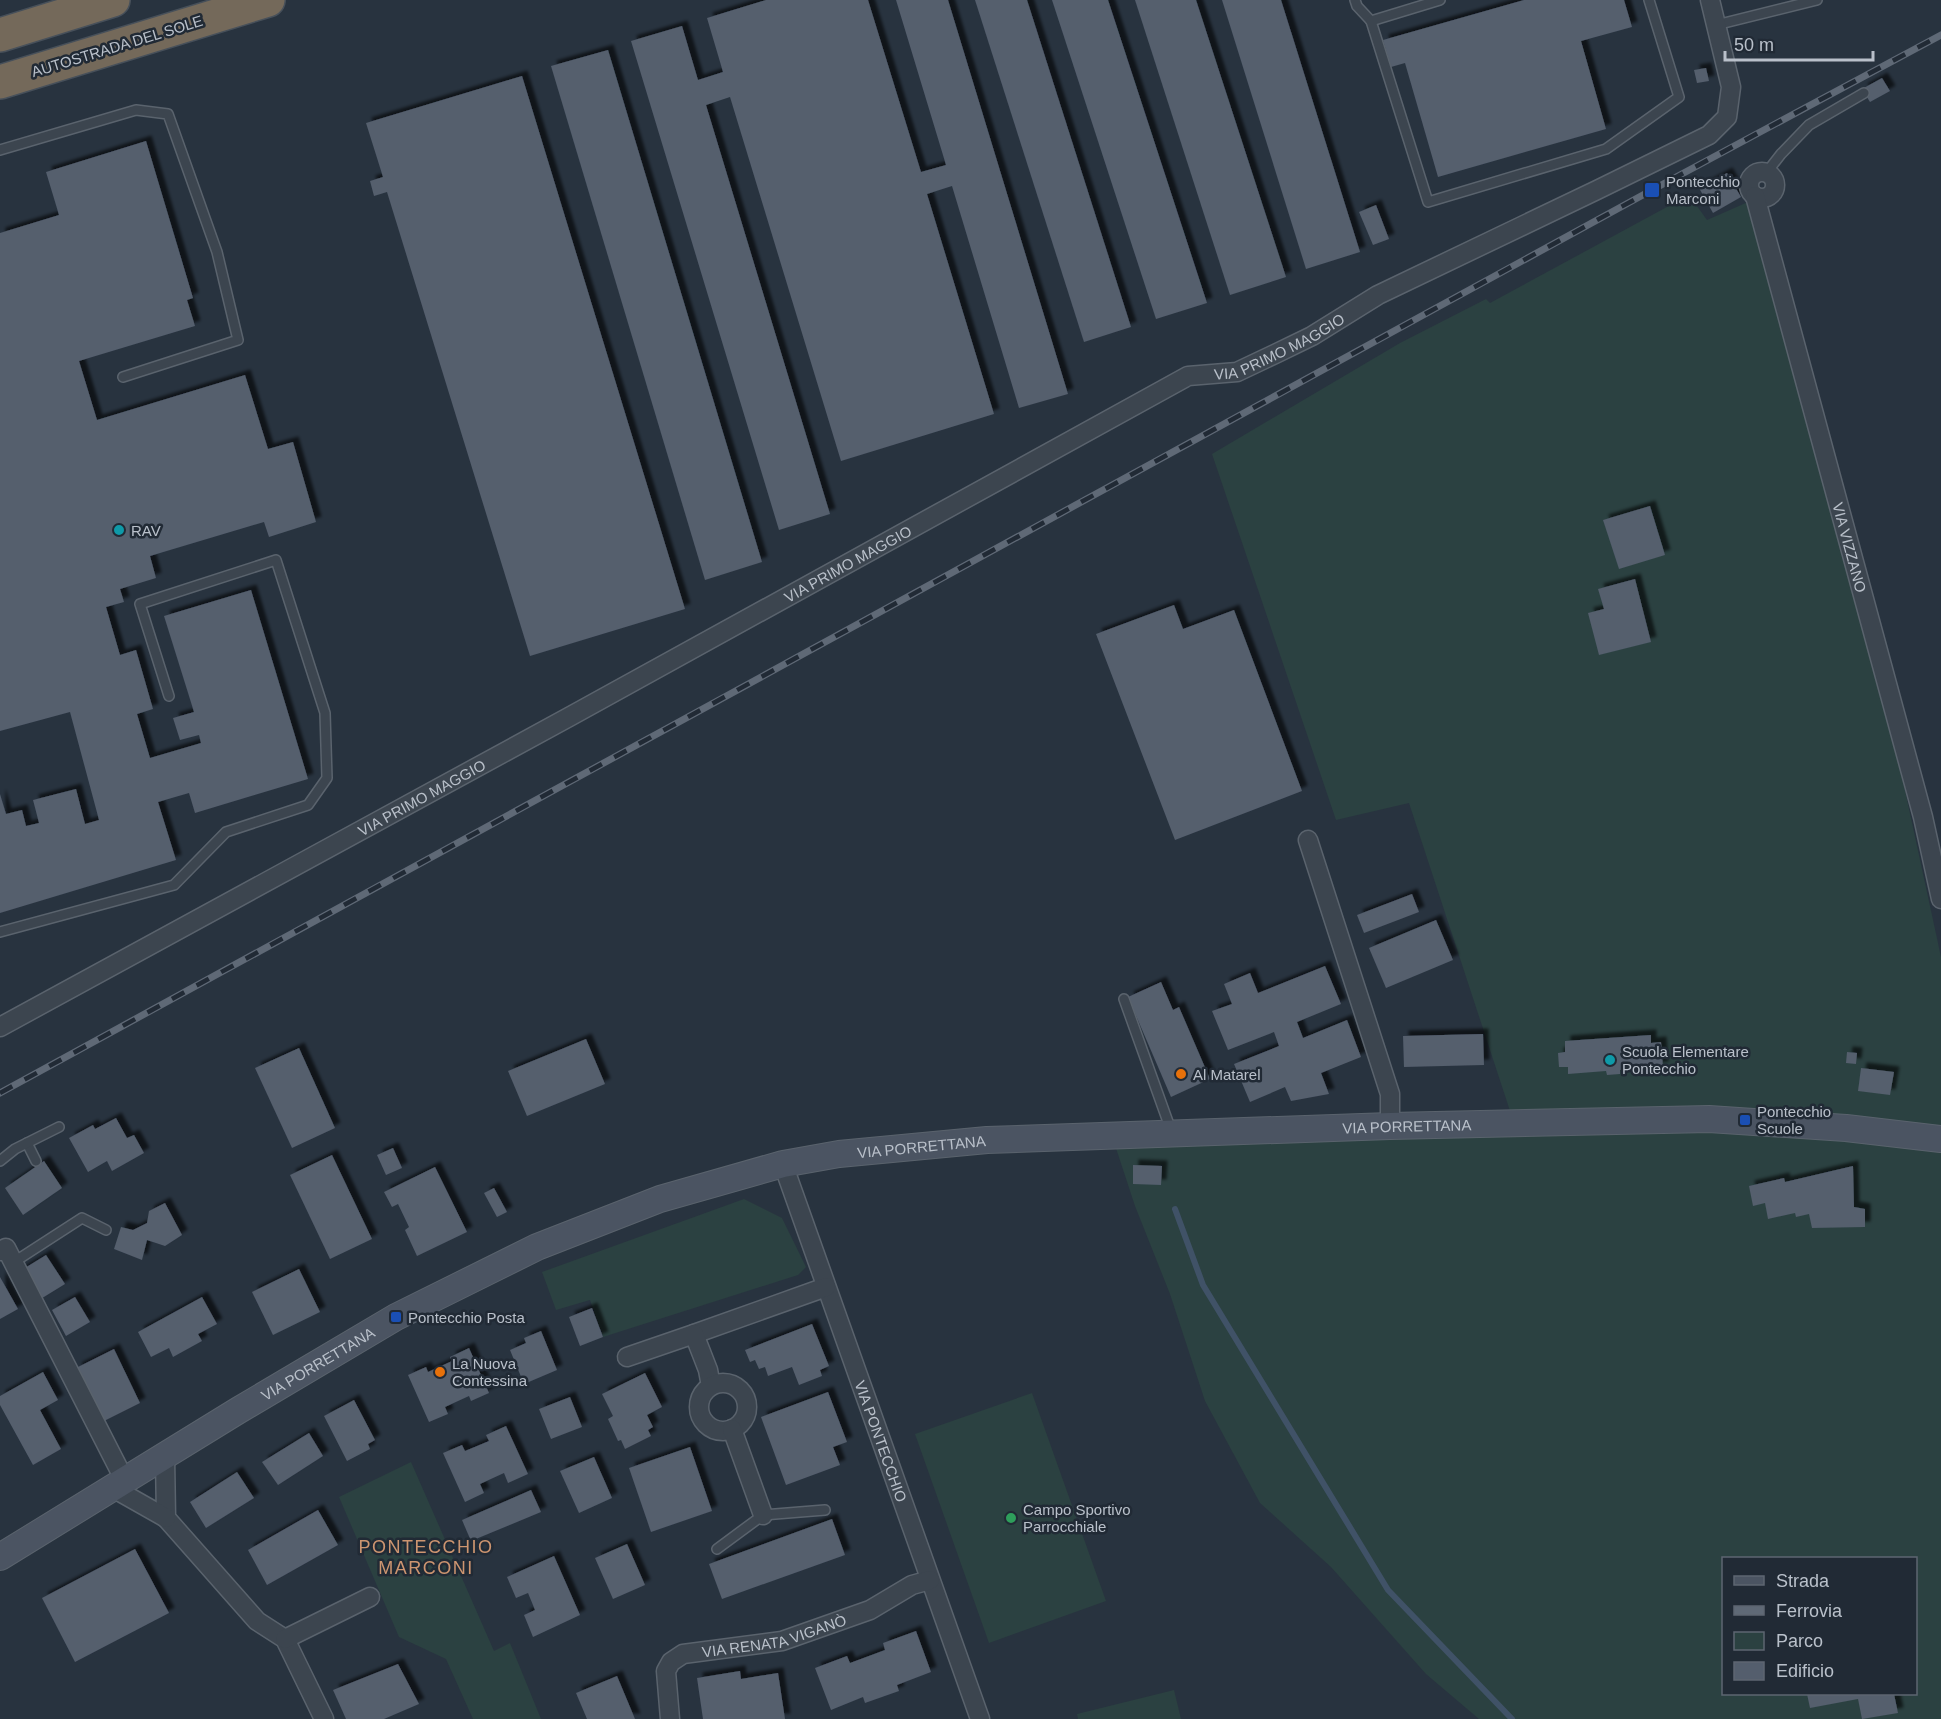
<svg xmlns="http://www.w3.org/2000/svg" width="1941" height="1719" font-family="Helvetica,sans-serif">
<defs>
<filter id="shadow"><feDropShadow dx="5.5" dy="-5.5" stdDeviation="1.5" flood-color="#0009"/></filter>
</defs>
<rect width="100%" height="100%" fill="#28333f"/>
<!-- green -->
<g fill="#2b4141" fill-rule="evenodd">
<path d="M1689 195 1707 220 1748 202 1895 744 1941 957V1719H1479L1426 1674 1331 1567 1260 1503 1205 1401 1170 1294 1135 1206 1110 1130 1153 1121 1512 1117 1409 803 1336 820 1212 454 1400 343 1486 299 1490 303ZM1724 1558H1916V1694H1724Z"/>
<path d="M744 1199 782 1218 806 1267 798 1275 603 1337 590 1300 556 1310 542 1272Z"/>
<path d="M1032 1393 1106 1601 989 1643 915 1434Z"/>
<path d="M411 1462 494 1651 510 1643 541 1719H473L446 1659 399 1637 339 1497Z"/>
<path d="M1174 1690 1181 1719H1078L1077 1714Z"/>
</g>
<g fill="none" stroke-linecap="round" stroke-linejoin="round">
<!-- stream -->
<path stroke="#405267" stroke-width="6" d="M1175 1209 1203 1285 1388 1590 1512 1719"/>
</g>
<!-- building -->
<g fill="#545e6d" filter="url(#shadow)">
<path d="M766 0H868L921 172 946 165 896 0H948L1068 394 1019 408 952 186 927 194 994 414 841 461 730 97 706 105 830 514 779 530 631 41 682 26 698 80 723 72 707 18Z"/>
<path d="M975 0H1027L1131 327 1084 342Z"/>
<path d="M1052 0H1108L1207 303 1156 319Z"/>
<path d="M1135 0H1196L1286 277 1230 295Z"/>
<path d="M1222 0H1281L1360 252 1306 269Z"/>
<path d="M1524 0H1624L1632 27 1581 41 1606 129 1438 177 1405 63 1391 67 1383 40Z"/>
<path d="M608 50 762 562 705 580 551 66Z"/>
<path d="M1706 68 1709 81 1697 83 1694 70Z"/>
<path d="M522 76 685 609 530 656 387 192 374 196 370 181 383 177 366 123Z"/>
<path d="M1882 78 1890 91 1870 102 1862 89Z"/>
<path d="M146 141 193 298 187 300 195 326 79 361 97 420 245 375 268 449 293 442 316 522 269 537 264 522 150 556 156 578 120 589 124 602 106 607 120 655 136 650 153 709 137 714 150 758 201 743 199 735 180 740 173 718 194 712 164 616 251 590 308 779 195 813 189 793 158 802 176 860 0 913V794L6 814 22 810 26 826 39 823 33 800 76 789 85 824 99 820 70 712 0 731V233L59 215 46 172Z"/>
<path d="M1727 173 1741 197 1713 213 1699 188Z"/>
<path d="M1376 205 1389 239 1373 245 1359 212Z"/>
<path d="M1650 506 1665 555 1619 569 1603 520Z"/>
<path d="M1635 579 1651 642 1599 655 1588 613 1604 609 1598 589Z"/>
<path d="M1174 605 1183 629 1234 610 1302 791 1175 840 1096 634Z"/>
<path d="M1412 894 1419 912 1364 933 1357 915Z"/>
<path d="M1436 920 1453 960 1386 988 1369 948Z"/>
<path d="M1325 966 1341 1004 1297 1022 1303 1038 1347 1020 1361 1057 1321 1073 1329 1094 1291 1101 1285 1087 1250 1102 1234 1064 1279 1046 1274 1032 1228 1050 1212 1011 1232 1004 1224 984 1250 973 1258 993Z"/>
<path d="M1161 982 1173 1010 1179 1007 1210 1079 1171 1097 1128 997Z"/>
<path d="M1483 1034 1484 1065 1404 1067 1403 1036Z"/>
<path d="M1651 1035V1043L1661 1042 1663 1067 1620 1070V1074L1607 1075 1606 1071 1568 1074V1067H1559L1558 1053 1565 1052V1041Z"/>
<path d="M586 1039 605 1084 527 1116 508 1071Z"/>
<path d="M299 1048 335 1128 292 1148 255 1068Z"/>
<path d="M1847 1052 1857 1053 1856 1064 1846 1063Z"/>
<path d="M1861 1068 1894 1072 1890 1095 1858 1091Z"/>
<path d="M116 1118 127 1138 134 1135 144 1153 112 1171 107 1161 88 1172 69 1138 93 1125 95 1129Z"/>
<path d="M393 1148 402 1168 386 1175 377 1155Z"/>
<path d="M332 1155 372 1239 330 1259 290 1175Z"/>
<path d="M44 1161 62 1188 23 1215 5 1188Z"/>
<path d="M1133 1165 1162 1166 1161 1185 1133 1184Z"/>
<path d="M1853 1166 1854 1207 1865 1209V1227L1812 1228 1809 1214 1796 1217 1795 1213 1768 1219 1765 1203 1753 1206 1749 1186 1784 1178 1785 1182Z"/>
<path d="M435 1167 467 1232 417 1256 405 1230 409 1227 398 1204 392 1207 384 1192Z"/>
<path d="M494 1188 507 1212 497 1217 484 1193Z"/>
<path d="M165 1203 182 1235 165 1246 147 1240 142 1260 114 1249 121 1227 133 1230 147 1223 149 1211Z"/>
<path d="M46 1255 65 1284 39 1300 20 1271Z"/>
<path d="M299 1269 320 1312 273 1335 252 1292Z"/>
<path d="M0 1277 18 1309 0 1319Z"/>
<path d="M75 1297 90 1322 66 1336 52 1310Z"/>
<path d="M202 1297 217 1324 198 1334 202 1341 173 1357 169 1348 151 1357 138 1332Z"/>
<path d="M592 1308 603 1337 580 1346 569 1317Z"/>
<path d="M812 1324 829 1366 820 1370 822 1376 799 1385 792 1367 768 1376 765 1367 759 1369 755 1360 750 1362 745 1350Z"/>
<path d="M541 1331 557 1370 524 1384 510 1350 526 1343 524 1338Z"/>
<path d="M469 1348 489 1393 471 1401 469 1396 445 1407 448 1414 429 1422 408 1375 426 1367 428 1372 452 1361 450 1357Z"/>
<path d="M114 1349 140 1403 102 1422 76 1368Z"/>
<path d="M43 1372 58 1400 40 1410 61 1449 33 1465 0 1405V1396Z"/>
<path d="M645 1373 662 1407 647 1415 653 1427 648 1430 651 1436 625 1449 621 1440 618 1441 608 1419 613 1416 602 1394Z"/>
<path d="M828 1392 847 1442 833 1447 840 1465 786 1485 761 1417Z"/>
<path d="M570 1397 582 1427 551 1439 539 1409Z"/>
<path d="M354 1400 375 1440 368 1444 370 1449 347 1461 324 1416Z"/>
<path d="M506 1426 528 1474 508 1483 504 1473 480 1484 484 1493 465 1502 443 1453 462 1445 465 1451 489 1441 486 1435Z"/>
<path d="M309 1433 323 1456 278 1485 262 1462Z"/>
<path d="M690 1447 712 1511 651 1532 629 1468Z"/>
<path d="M594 1457 612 1498 579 1513 560 1471Z"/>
<path d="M237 1472 254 1498 206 1528 190 1502Z"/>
<path d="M531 1490 541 1512 471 1541 462 1520Z"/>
<path d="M318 1510 338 1545 267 1585 248 1550Z"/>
<path d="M832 1519 845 1555 722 1599 709 1564Z"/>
<path d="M627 1544 645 1585 613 1599 595 1558Z"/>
<path d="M135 1549 169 1613 75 1662 42 1598Z"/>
<path d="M554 1556 580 1615 533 1637 524 1615 535 1610 528 1593 516 1598 507 1577Z"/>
<path d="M916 1631 931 1672 897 1685 899 1691 865 1703 863 1697 831 1710 815 1668 847 1656 850 1663 885 1650 883 1643Z"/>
<path d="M398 1664 419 1704 384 1719H346L333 1690Z"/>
<path d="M740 1671 741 1679 778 1673 785 1719H703L697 1678Z"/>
<path d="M617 1676 635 1719H587L576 1693Z"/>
<path d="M1807 1694H1894L1898 1713 1862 1719 1858 1699 1810 1708Z"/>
</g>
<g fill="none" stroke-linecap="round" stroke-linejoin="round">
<defs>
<g id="lane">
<path d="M1355 0 1357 6 1371 21"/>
<path d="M1440 0 1371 21 1428 202 1606 149 1679 97 1649 0"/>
<path d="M1716 25 1817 0"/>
<path d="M0 150 136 110 168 114 217 252 238 340 123 377"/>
<path d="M1767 172 1781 154 1809 125 1864 93"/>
<path d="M0 932 174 885 226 832 308 805 327 778 325 713 276 560 140 604 169 696"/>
<path d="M1124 999 1172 1133"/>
<path d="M27 1143 36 1161"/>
<path d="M0 1161 15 1149 59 1127"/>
<path d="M14 1262 82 1218 106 1230"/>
<path d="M717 1549 763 1515 825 1510"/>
</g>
<g id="street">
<circle cx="1762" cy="185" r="13"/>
<path id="s1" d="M1755 196 1923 817 1941 899"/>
<path d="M1308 840 1390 1094V1126"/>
<path id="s2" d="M0 1027 569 717 1188 376 1237 372 1275 354 1312 336 1378 295 1597 190 1709 135 1727 117 1731 87 1710 0"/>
<path id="s3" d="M783 1164 980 1719"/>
<path d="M0 1251 6 1248 125 1481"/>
<path d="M694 1334 826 1287"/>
<path d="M627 1357 694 1334 708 1370 711 1386"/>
<circle cx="723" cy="1407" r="24"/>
<path d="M732 1429 763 1515"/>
<path d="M165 1456 166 1518 257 1621 285 1639 324 1719"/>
<path d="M113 1488 166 1518"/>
<path d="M285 1639 370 1597"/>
<path id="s4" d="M670 1719 666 1671 671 1662 683 1654 782 1641 870 1610 912 1585 930 1580"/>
</g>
<g id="secondary">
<path id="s5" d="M0 1557 239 1410 396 1317 537 1247 660 1199 783 1164 839 1154 987 1140 1390 1126 1709 1119 1846 1128 1941 1139"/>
</g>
<g id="highway">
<path d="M0 35 113 0"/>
<path d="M0 82 268 0"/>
</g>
</defs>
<!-- lane casing -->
<use href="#lane" stroke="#5a636d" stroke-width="12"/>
<!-- street casing -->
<use href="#street" stroke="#5a636d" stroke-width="21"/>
<!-- secondary casing -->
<use href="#secondary" stroke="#5a636d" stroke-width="28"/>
<!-- highway casing -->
<use href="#highway" stroke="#47505a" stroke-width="36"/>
<!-- lane -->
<use href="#lane" stroke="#3c454f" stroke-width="9"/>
<!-- street -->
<use href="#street" stroke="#3c454f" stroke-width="18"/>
<!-- secondary -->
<use href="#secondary" stroke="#4b5462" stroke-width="26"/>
<!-- highway -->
<use href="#highway" stroke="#74695a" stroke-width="33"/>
<defs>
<path id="rail" d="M0 1093 1652 190 1941 35"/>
</defs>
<!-- rail casing -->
<use href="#rail" stroke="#5f6976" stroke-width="7"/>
<!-- rail -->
<use href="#rail" stroke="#212a35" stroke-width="4.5" stroke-dasharray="14" stroke-linecap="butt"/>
</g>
<!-- markers -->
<g fill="#1a4fb4" stroke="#212a35" stroke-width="2">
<rect x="1644" y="182" width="16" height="16" rx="3"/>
<rect x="1739" y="1114" width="12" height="12" rx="3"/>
<rect x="390" y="1311" width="12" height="12" rx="3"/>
</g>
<g fill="#0f9aa8" stroke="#212a35" stroke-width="2">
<circle cx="119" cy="530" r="6"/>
<circle cx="1610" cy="1060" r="6"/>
</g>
<g fill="#e8710a" stroke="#212a35" stroke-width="2">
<circle cx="1181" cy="1074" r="6"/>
<circle cx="440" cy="1372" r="6"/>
</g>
<circle fill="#2e9e5b" stroke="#212a35" stroke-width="2" cx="1011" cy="1518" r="6"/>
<g text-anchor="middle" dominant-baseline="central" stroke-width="5" stroke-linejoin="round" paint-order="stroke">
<!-- street labels -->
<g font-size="15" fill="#b9c0ca" stroke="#212a35">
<text transform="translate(117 46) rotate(-17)">AUTOSTRADA DEL SOLE</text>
<text stroke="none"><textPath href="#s2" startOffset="1452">VIA PRIMO MAGGIO</textPath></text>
<text stroke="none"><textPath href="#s1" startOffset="364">VIA VIZZANO</textPath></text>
<text stroke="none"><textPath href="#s2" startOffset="966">VIA PRIMO MAGGIO</textPath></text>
<text stroke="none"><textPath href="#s2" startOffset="480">VIA PRIMO MAGGIO</textPath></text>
<text stroke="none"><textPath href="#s5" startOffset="1506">VIA PORRETTANA</textPath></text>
<text stroke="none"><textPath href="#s5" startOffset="1020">VIA PORRETTANA</textPath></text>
<text stroke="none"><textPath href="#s5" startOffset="372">VIA PORRETTANA</textPath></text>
<text stroke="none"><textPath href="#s3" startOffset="294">VIA PONTECCHIO</textPath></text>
<text stroke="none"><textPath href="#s4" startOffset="166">VIA RENATA VIGANÒ</textPath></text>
</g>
<!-- poi labels -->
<g font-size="15" fill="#b9c0ca" stroke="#212a35" text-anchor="start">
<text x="1666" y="181">Pontecchio<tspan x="1666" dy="17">Marconi</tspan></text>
<text x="131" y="530">RAV</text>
<text x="1622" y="1051">Scuola Elementare<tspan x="1622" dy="17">Pontecchio</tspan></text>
<text x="1193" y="1074">Al Matarel</text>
<text x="1757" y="1111">Pontecchio<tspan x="1757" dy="17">Scuole</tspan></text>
<text x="408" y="1317">Pontecchio Posta</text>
<text x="452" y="1363">La Nuova<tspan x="452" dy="17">Contessina</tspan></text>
<text x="1023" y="1509">Campo Sportivo<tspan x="1023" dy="17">Parrocchiale</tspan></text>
</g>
<!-- quarter labels -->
<g font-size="18" letter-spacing="1.5" fill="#cd9570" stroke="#212a35">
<text x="426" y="1547">PONTECCHIO<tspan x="426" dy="21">MARCONI</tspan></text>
</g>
</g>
<!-- legend -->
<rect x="1722" y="1557" width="195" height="138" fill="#212a35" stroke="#5e6671" stroke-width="1.5"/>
<rect x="1734" y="1576" width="30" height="9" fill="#4b5462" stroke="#5e6671" stroke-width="1.5"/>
<text x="1776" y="1587" font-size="18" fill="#b9c0ca">Strada</text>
<rect x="1734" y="1606" width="30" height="9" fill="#5f6976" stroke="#5e6671" stroke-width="1.5"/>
<text x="1776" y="1617" font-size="18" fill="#b9c0ca">Ferrovia</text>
<rect x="1734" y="1632" width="30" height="18" fill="#2b4141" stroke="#5e6671" stroke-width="1.5"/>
<text x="1776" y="1647" font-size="18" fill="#b9c0ca">Parco</text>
<rect x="1734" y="1662" width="30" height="18" fill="#545e6d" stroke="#5e6671" stroke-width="1.5"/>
<text x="1776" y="1677" font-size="18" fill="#b9c0ca">Edificio</text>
<!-- scale -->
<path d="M1725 51v9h148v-9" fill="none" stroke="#b9c0ca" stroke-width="3"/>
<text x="1734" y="51" font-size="18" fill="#b9c0ca" stroke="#212a35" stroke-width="4.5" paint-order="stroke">50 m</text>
</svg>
